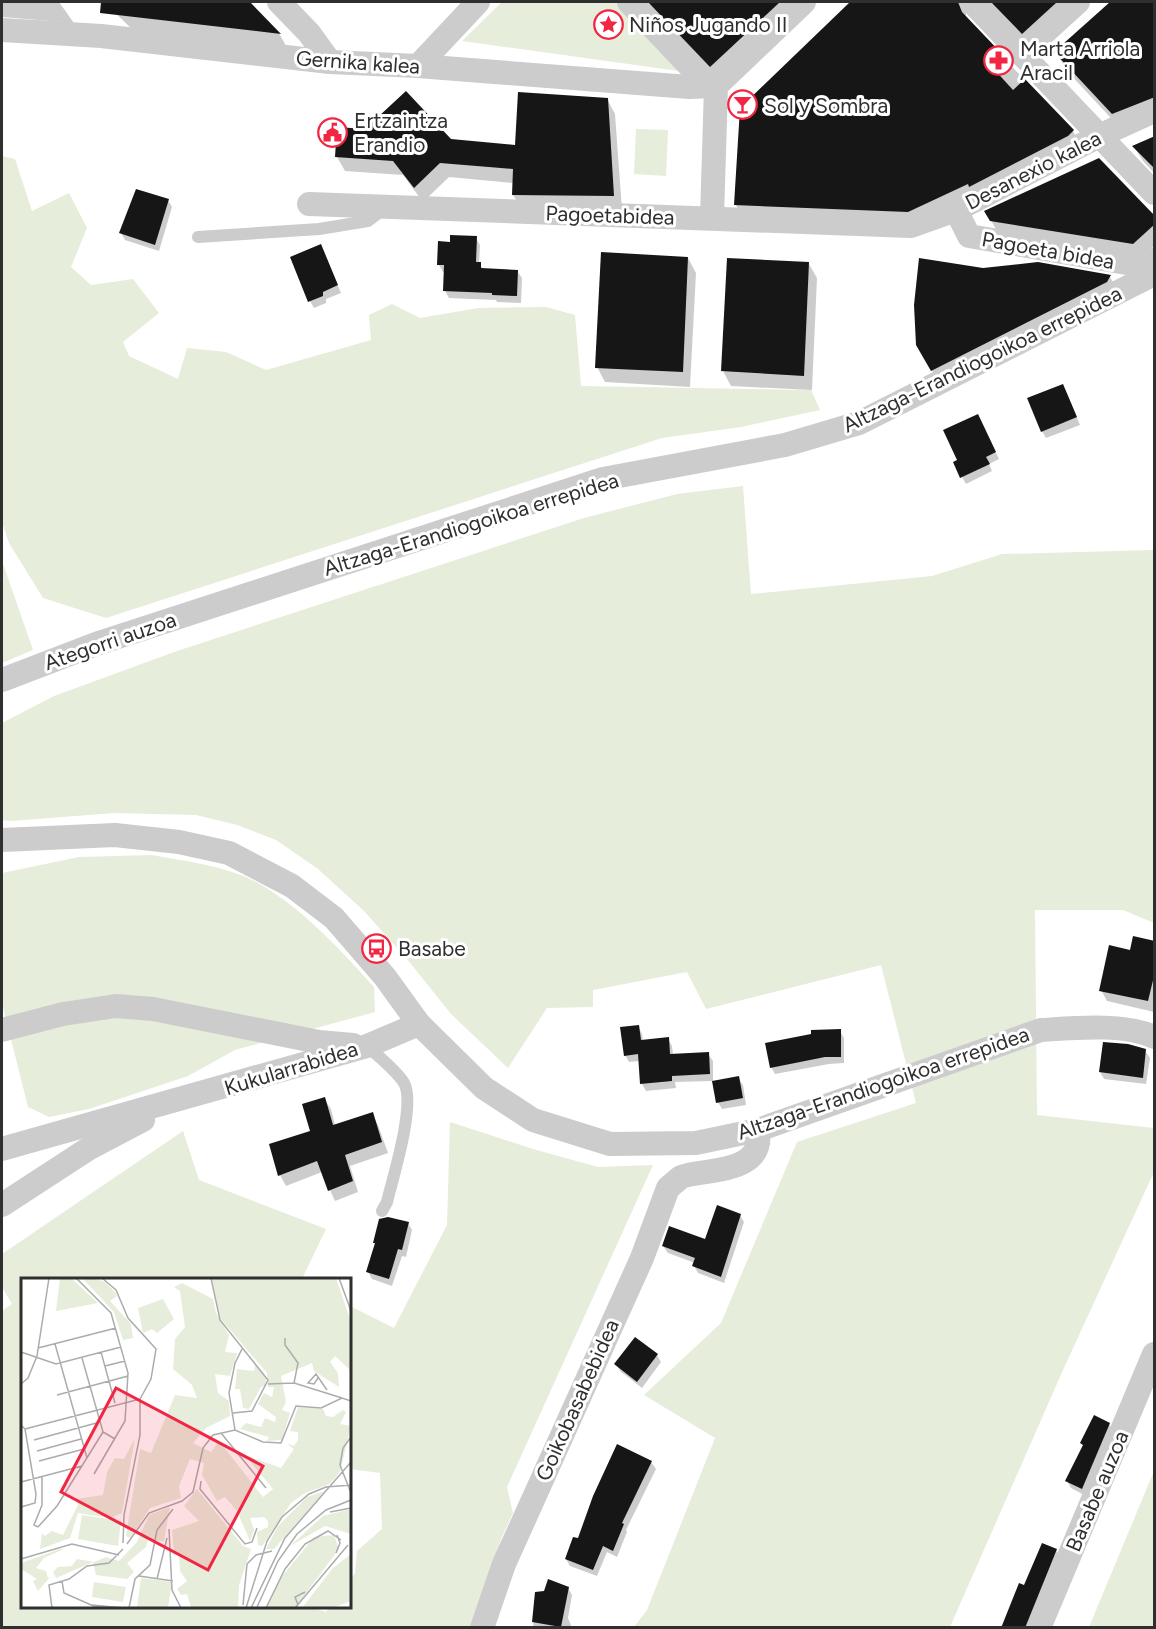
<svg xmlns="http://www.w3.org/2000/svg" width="1156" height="1629" font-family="Figtree,sans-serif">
<rect width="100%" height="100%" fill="#fff"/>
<!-- green -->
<g fill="#e6eddb">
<path d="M502 2H626L693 73 462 41Z"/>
<path d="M636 129 668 130 666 176 634 174Z"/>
<path d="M2 156 15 159 32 211 69 193 87 228 71 267 91 285 133 279 159 313 123 342 129 356 178 379 187 348 226 352 266 370 371 340 369 315 392 304 420 318 478 308 546 307 575 315 581 386 811 390 820 410 741 427 662 438 106 618 43 598 9 543 2 522Z"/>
<path d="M743 486 751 594 932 576 1002 554 1154 550V923L1123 910H1035L1037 1115 1154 1128V1172L1063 1370 950 1627H634L647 1610 715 1438 644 1395 721 1323 797 1142 916 1103 881 965 706 1009 687 972 593 990V1007L547 1008 508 1068 451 1014 407 959 364 911 318 869 276 840 237 825 196 815 114 813 11 821 2 820V723L54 696 177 651 584 518 677 494Z"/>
<path d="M2 561 33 650 2 663Z"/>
<path d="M151 855C185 861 227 866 258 883 303 909 339 948 374 987L375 1012 235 1050 188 1076 89 1109 49 1117 28 1107 2 1003V873L79 857Z"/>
<path d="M450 1122 533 1149 598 1167 653 1165 507 1487 513 1513 501 1539 474 1627 2 1628V1311L12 1304 2 1287V1254L183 1131 199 1180 326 1229 302 1279 22 1280V1606H306L326 1612 330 1607 350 1606V1580L355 1573 357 1551 382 1529 380 1473 350 1469V1306L394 1328 447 1225Z"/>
<path d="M1154 1471V1627H1089Z"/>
</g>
<!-- shadow -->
<g fill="#0003">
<path d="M2 2H59L74 23 2 17Z"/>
<path d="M104 2H248L280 35 291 55 140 37Z"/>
<path d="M628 2H802L719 81 649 7Z"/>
<path d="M852 2H1086L1031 48 966 13V18L1073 131 1081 146 917 226 744 220 736 205 741 109Z"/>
<path d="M1112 2H1154V119L1124 132 1067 71 1056 52Z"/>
<path d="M607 99 615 114 622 210 522 209 513 195 514 183 449 177 423 202 403 175 345 171 337 157 450 141 516 146Z"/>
<path d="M1154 137V173L1143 161 1134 147Z"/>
<path d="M168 200 172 207 159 251 125 240 121 233Z"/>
<path d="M986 212 1154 218V246L1141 258 1000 236Z"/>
<path d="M476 238 480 245 479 264 484 270 517 271 522 278 521 303 497 302 496 300 449 298 445 291 446 272H443L439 265 451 243Z"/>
<path d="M324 253 341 293 326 299V303L314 308 310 301Z"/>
<path d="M688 258 696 273 690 387 605 382 597 367Z"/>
<path d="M809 264 817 278 812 390 731 386 723 371Z"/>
<path d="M983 269 1110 277 1118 291 940 384 917 345Z"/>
<path d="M1066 392 1080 425 1046 438 1042 431Z"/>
<path d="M982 423 999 459 989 464 992 471 966 484 962 477 959 460Z"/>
<path d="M1154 943V1012L1107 1001 1101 990Z"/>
<path d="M638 1026 642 1034 643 1041 668 1039 672 1046 673 1055 708 1054 713 1061V1081L675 1082 676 1088 646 1091 642 1084 640 1061 629 1062 625 1055Z"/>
<path d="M840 1031 844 1038V1063L829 1064 775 1074 771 1067Z"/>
<path d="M1145 1051 1150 1058 1146 1084 1104 1079 1100 1072Z"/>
<path d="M738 1078 743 1085 746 1105 722 1109 718 1102Z"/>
<path d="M324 1099 331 1109 335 1125 372 1114 378 1125 388 1153 350 1166 358 1192 335 1201 322 1172 286 1186 280 1175 312 1132Z"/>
<path d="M740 1215 744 1222 724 1283 698 1273 694 1266 695 1263 668 1253 663 1246 706 1241Z"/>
<path d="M408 1223 412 1230 406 1257 402 1256 392 1286 372 1279 368 1272Z"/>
<path d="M657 1355 661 1362 642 1388 620 1371 616 1364Z"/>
<path d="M1109 1424 1113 1431 1086 1496 1071 1488 1067 1481 1084 1447 1082 1443Z"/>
<path d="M651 1462 656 1469 626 1530 627 1532 617 1557 607 1552 597 1576 570 1566 566 1559 578 1540Z"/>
<path d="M1056 1550 1060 1557 1030 1628H1002L1025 1587Z"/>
<path d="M568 1588 572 1595 568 1618 572 1628H533L536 1593Z"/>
</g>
<!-- building -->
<g fill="#161616">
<path d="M101 2H250L281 34 100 13Z"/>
<path d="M648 2H780L710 67Z"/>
<path d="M850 2H958L962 12 1004 56 992 67 1013 90 1025 79 1074 130 1068 136 969 187 968 184 908 212 734 205 740 108Z"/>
<path d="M991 2H1057L1022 34Z"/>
<path d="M1110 2H1155V97L1112 114 1054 52Z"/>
<path d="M406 91 451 139 515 145 518 92 608 98 614 196 512 195 513 169 440 163 414 188 393 161 335 157 337 127 365 129Z"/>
<path d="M1155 136V169L1132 146Z"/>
<path d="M1099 158 1155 216V224L1133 244 990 221 984 211Z"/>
<path d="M136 189 169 199 155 245 119 233Z"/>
<path d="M450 235 477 236 476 262H481V268L518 270 517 296 492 295V293L443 291 444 265H437L438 241 450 242Z"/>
<path d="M321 244 338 285 323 292V296L308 302 290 257Z"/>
<path d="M601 252 688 257 683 372 595 368Z"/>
<path d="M727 258 809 262 804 376 721 371Z"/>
<path d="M919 258 983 268 1038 262 1111 275 1107 282 931 371 916 345 914 305Z"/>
<path d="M1063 384 1077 417 1041 432 1027 398Z"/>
<path d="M978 414 996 452 986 457 990 464 960 478 953 462 957 460 943 430Z"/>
<path d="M1133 936 1155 941V972L1148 1001 1099 991 1109 945 1130 950Z"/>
<path d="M639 1025 641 1040 669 1037 670 1054 709 1052 710 1074 672 1076V1081L640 1084 638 1054 624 1056 620 1027Z"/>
<path d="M841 1029V1057H825L770 1068 765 1043 811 1034V1030Z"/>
<path d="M1103 1042 1128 1044 1146 1049 1143 1078 1099 1072Z"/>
<path d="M739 1076 743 1098 716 1103 712 1081Z"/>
<path d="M325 1097 333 1125 373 1112 382 1142 345 1155 353 1181 328 1191 317 1161 278 1176 269 1144 310 1131 302 1104Z"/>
<path d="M717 1205 741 1214 721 1277 692 1266 695 1258 662 1246 669 1226 705 1239Z"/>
<path d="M388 1217 409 1222 402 1250 398 1249 389 1279 366 1272 375 1243H373L379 1219Z"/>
<path d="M635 1337 658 1354 637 1382 614 1364Z"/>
<path d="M1094 1415 1110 1423 1082 1489 1065 1481 1083 1445 1080 1443Z"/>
<path d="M617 1444 652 1461 622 1523 624 1524 613 1551 603 1546 593 1570 565 1559 573 1537 578 1538 593 1496Z"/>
<path d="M1042 1543 1057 1549 1025 1628H1001L1019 1583 1024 1585Z"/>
<path d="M548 1579 569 1587 561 1627 532 1622 535 1592 544 1591Z"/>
</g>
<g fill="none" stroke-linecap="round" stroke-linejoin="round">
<!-- lane -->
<g stroke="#ccc" stroke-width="12">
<path d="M198 237 319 229 368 221 384 209"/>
<path d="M367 1046C378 1056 397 1071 404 1083 416 1104 393 1177 387 1202L382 1211"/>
</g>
<!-- street -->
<g stroke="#ccc" stroke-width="24">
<path d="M279 2 309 33 330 62"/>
<path d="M629 2 701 78"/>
<path d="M972 2 1154 193"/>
<path d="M2 30 101 36 330 62 418 66 689 87 716 86"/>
<path d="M1021 54 1078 2"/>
<path d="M418 66 478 2"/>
<path d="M309 204 911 226 956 210 1099 136 1154 111"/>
<path d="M956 210 969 236 1144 266 1154 260"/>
<path d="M712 218 716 86 804 2"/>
<path d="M2 680 96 644 603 479 785 445 859 423 1154 274"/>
<path d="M2 840 115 835 179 842 229 853 292 886 334 918 385 977 419 1024 484 1088 533 1120 610 1144 696 1143 758 1130 1041 1030C1074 1028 1124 1023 1154 1037"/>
<path d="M2 1030 63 1014 116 1006 153 1009 319 1042 353 1045"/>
<path d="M2 1149 367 1046 419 1024"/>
<path d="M2 1205 88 1149 143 1120"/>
<path d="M482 1628 504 1564 642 1258 668 1188 681 1177 688 1175C718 1169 764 1170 758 1130"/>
<path d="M1039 1628 1154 1354"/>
</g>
</g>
<!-- icons -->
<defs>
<symbol id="sight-ring" viewBox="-11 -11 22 22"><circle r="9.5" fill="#fff" stroke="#f22542" stroke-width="1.5"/><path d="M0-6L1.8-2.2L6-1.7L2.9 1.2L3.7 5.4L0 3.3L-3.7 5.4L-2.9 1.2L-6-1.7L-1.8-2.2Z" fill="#f22542"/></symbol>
<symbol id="pharmacy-ring" viewBox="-11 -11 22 22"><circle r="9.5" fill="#fff" stroke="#f22542" stroke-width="1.5"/><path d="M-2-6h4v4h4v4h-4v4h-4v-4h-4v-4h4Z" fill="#f22542"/></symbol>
<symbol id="bar-ring" viewBox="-11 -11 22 22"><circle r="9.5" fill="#fff" stroke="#f22542" stroke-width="1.5"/><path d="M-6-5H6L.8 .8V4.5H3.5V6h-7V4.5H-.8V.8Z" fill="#f22542"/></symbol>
<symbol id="civic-ring" viewBox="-11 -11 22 22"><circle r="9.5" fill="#fff" stroke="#f22542" stroke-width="1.5"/><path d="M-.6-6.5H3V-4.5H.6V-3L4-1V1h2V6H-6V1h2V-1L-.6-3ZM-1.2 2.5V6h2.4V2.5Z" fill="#f22542"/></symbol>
<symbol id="bus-ring" viewBox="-11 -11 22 22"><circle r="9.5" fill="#fff" stroke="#f22542" stroke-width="1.5"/><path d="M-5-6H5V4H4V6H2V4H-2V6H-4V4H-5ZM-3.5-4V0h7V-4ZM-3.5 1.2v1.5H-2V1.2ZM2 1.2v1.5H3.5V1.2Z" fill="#f22542"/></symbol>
</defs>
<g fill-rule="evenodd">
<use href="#sight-ring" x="592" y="8" width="33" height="33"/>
<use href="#pharmacy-ring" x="982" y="44" width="33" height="33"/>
<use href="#bar-ring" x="726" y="88" width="33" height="33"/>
<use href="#civic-ring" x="316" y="116" width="33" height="33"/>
<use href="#bus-ring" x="360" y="932" width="33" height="33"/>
</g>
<g text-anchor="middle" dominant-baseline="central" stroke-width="6" stroke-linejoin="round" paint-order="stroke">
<!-- poi labels -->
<g font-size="21" fill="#2f2f2f" stroke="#fff" text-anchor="start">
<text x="629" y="24">Niños Jugando II</text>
<text x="1020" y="48">Marta Arriola<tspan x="1020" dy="24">Aracil</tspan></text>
<text x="764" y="105">Sol y Sombra</text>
<text x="354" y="120">Ertzaintza<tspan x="354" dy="24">Erandio</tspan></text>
<text x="398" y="948">Basabe</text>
</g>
<!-- street labels -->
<g font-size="21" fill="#2f2f2f" stroke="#fff">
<text transform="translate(358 62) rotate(4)">Gernika kalea</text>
<text transform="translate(1033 170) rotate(-27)">Desanexio kalea</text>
<text transform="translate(610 215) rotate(2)">Pagoetabidea</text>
<text transform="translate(1048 250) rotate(10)">Pagoeta bidea</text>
<text transform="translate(982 359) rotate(-26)">Altzaga-Erandiogoikoa errepidea</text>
<text transform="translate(471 524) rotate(-17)">Altzaga-Erandiogoikoa errepidea</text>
<text transform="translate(110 641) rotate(-19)">Ategorri auzoa</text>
<text transform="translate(291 1068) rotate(-17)">Kukularrabidea</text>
<text transform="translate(883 1083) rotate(-19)">Altzaga-Erandiogoikoa errepidea</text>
<text transform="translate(577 1400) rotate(-66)">Goikobasabebidea</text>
<text transform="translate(1097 1491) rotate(-67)">Basabe auzoa</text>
</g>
</g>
<!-- overview -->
<g transform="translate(21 1278)">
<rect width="330" height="330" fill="#fff"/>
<path d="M39 0H50L77 25 35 33ZM71 0 84 4 94 14 96 18 89 23 110 46 112 60 102 62 93 34 63 2ZM191 0H315L330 44V104L328 91 314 78 309 84 317 95 318 109 293 93 291 85 260 98 265 124 261 132 269 135 261 162 246 163 248 159 219 151 225 145 240 149 244 140 254 144 255 139 237 126 243 115 251 119 253 109H247L246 95 199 40ZM161 5 192 21 195 35 208 57 204 74 216 75 209 98 194 96 197 115 208 123 209 138 185 150 172 165 190 174 198 163 242 219 252 211 224 177 260 190 273 171 266 166 273 168 277 162V154L269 153 277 129 302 131 305 138 312 139 322 132 325 134 319 146 330 148 319 194 309 206 284 215 270 225 241 268 237 267 236 254 247 249V243L243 239 229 240 233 252 229 263 216 233 204 219 196 223 181 197 183 185 169 181 158 208 160 220 129 230 109 260 105 258 119 171 130 175 154 117 176 120 171 107 152 91 154 61 164 49 159 13 153 9ZM142 21 153 41 136 55 131 51 122 55 117 30ZM234 86 245 100 244 108 240 109 228 131 222 130 219 111H214L216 91 233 93ZM114 160 101 235 89 240 57 235 49 260 19 271 21 255 24 258 31 253 42 257 57 227 55 221 82 217 86 194 94 180 103 181ZM176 211 222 268 230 271 218 307 217 330H170L166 316 160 317 156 311 166 303 159 293 158 276H153L151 252 178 243 163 228ZM304 213 253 271H245L257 248 286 219ZM149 229 143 263 127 262 125 269 106 285 113 294 106 301 75 297 72 284 35 300 32 294 37 289 51 288 56 281 73 284 85 279 98 283 116 264 128 237ZM330 231V256L304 248 269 268 302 238ZM61 237 100 243 97 268 57 261ZM313 257 318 271 274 330H245L258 302 293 259ZM39 271H43L23 280 15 290 25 293 27 300 30 298 17 313 12 303 16 301 0 291V285ZM330 276V323L311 330H281L312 290ZM120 300 151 304 147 330H116ZM73 304 105 309 102 324 71 319Z" fill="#e6eddb"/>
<path fill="none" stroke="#acacac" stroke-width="1.5" d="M55 0 90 35 107 95 104 143 73 196M81 0 95 12 107 40 135 71 130 101 119 121M190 0 199 42 247 102 231 133 212 135M318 0 330 33M264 60V67L277 85 273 105 321 120M34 66 66 180M17 70 95 50M0 74 35 86 100 69M80 74 94 125M61 80 82 154 94 161M84 88 104 83M297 100 293 106 287 105 295 96 306 112M0 106 7 100 16 78 28 0M247 106 273 105M36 117 107 98M0 147 4 151 15 216 14 225 0 229M4 151 119 121M214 152 208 115 214 85 221 71M200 155 245 210M330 159 322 170 319 187 330 215M13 162 79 144M16 173 60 161M18 183 63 171M180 203 179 211 224 266 231 264 236 250M0 204 61 188M309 234 330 230M17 249 36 228 82 154M17 249 13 247 21 227V199M148 251 151 312 160 330M102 265 103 237 119 157V121M106 266 128 235 161 223 172 214 182 170 192 157 214 152 242 164 260 165 275 128 300 130 321 120 330 123M315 275 319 265 316 257M0 281 51 266 98 277M118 298 152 303M136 301 146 260M41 303 43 315 77 330M71 327 103 330M222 327 226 286 235 277 251 273M277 327 274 319 284 314M236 329 257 283 276 256 305 232 330 222M31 330 28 307 48 301 66 288 88 285 102 271M108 330 114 301 129 287 136 252 152 231M225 330 246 263 261 239 288 216 305 209 330 207M230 330 264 260 330 184M245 330 264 291 284 266 307 253 320 262M274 330 327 267"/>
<path fill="#f22542" fill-opacity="0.15" stroke="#f22542" stroke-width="3" d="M95 110 242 188 187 292 40 214Z"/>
<rect width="330" height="330" fill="none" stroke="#2f2f2f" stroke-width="3"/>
</g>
<!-- border -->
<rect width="1156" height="1629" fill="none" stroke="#2f2f2f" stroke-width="6"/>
</svg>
